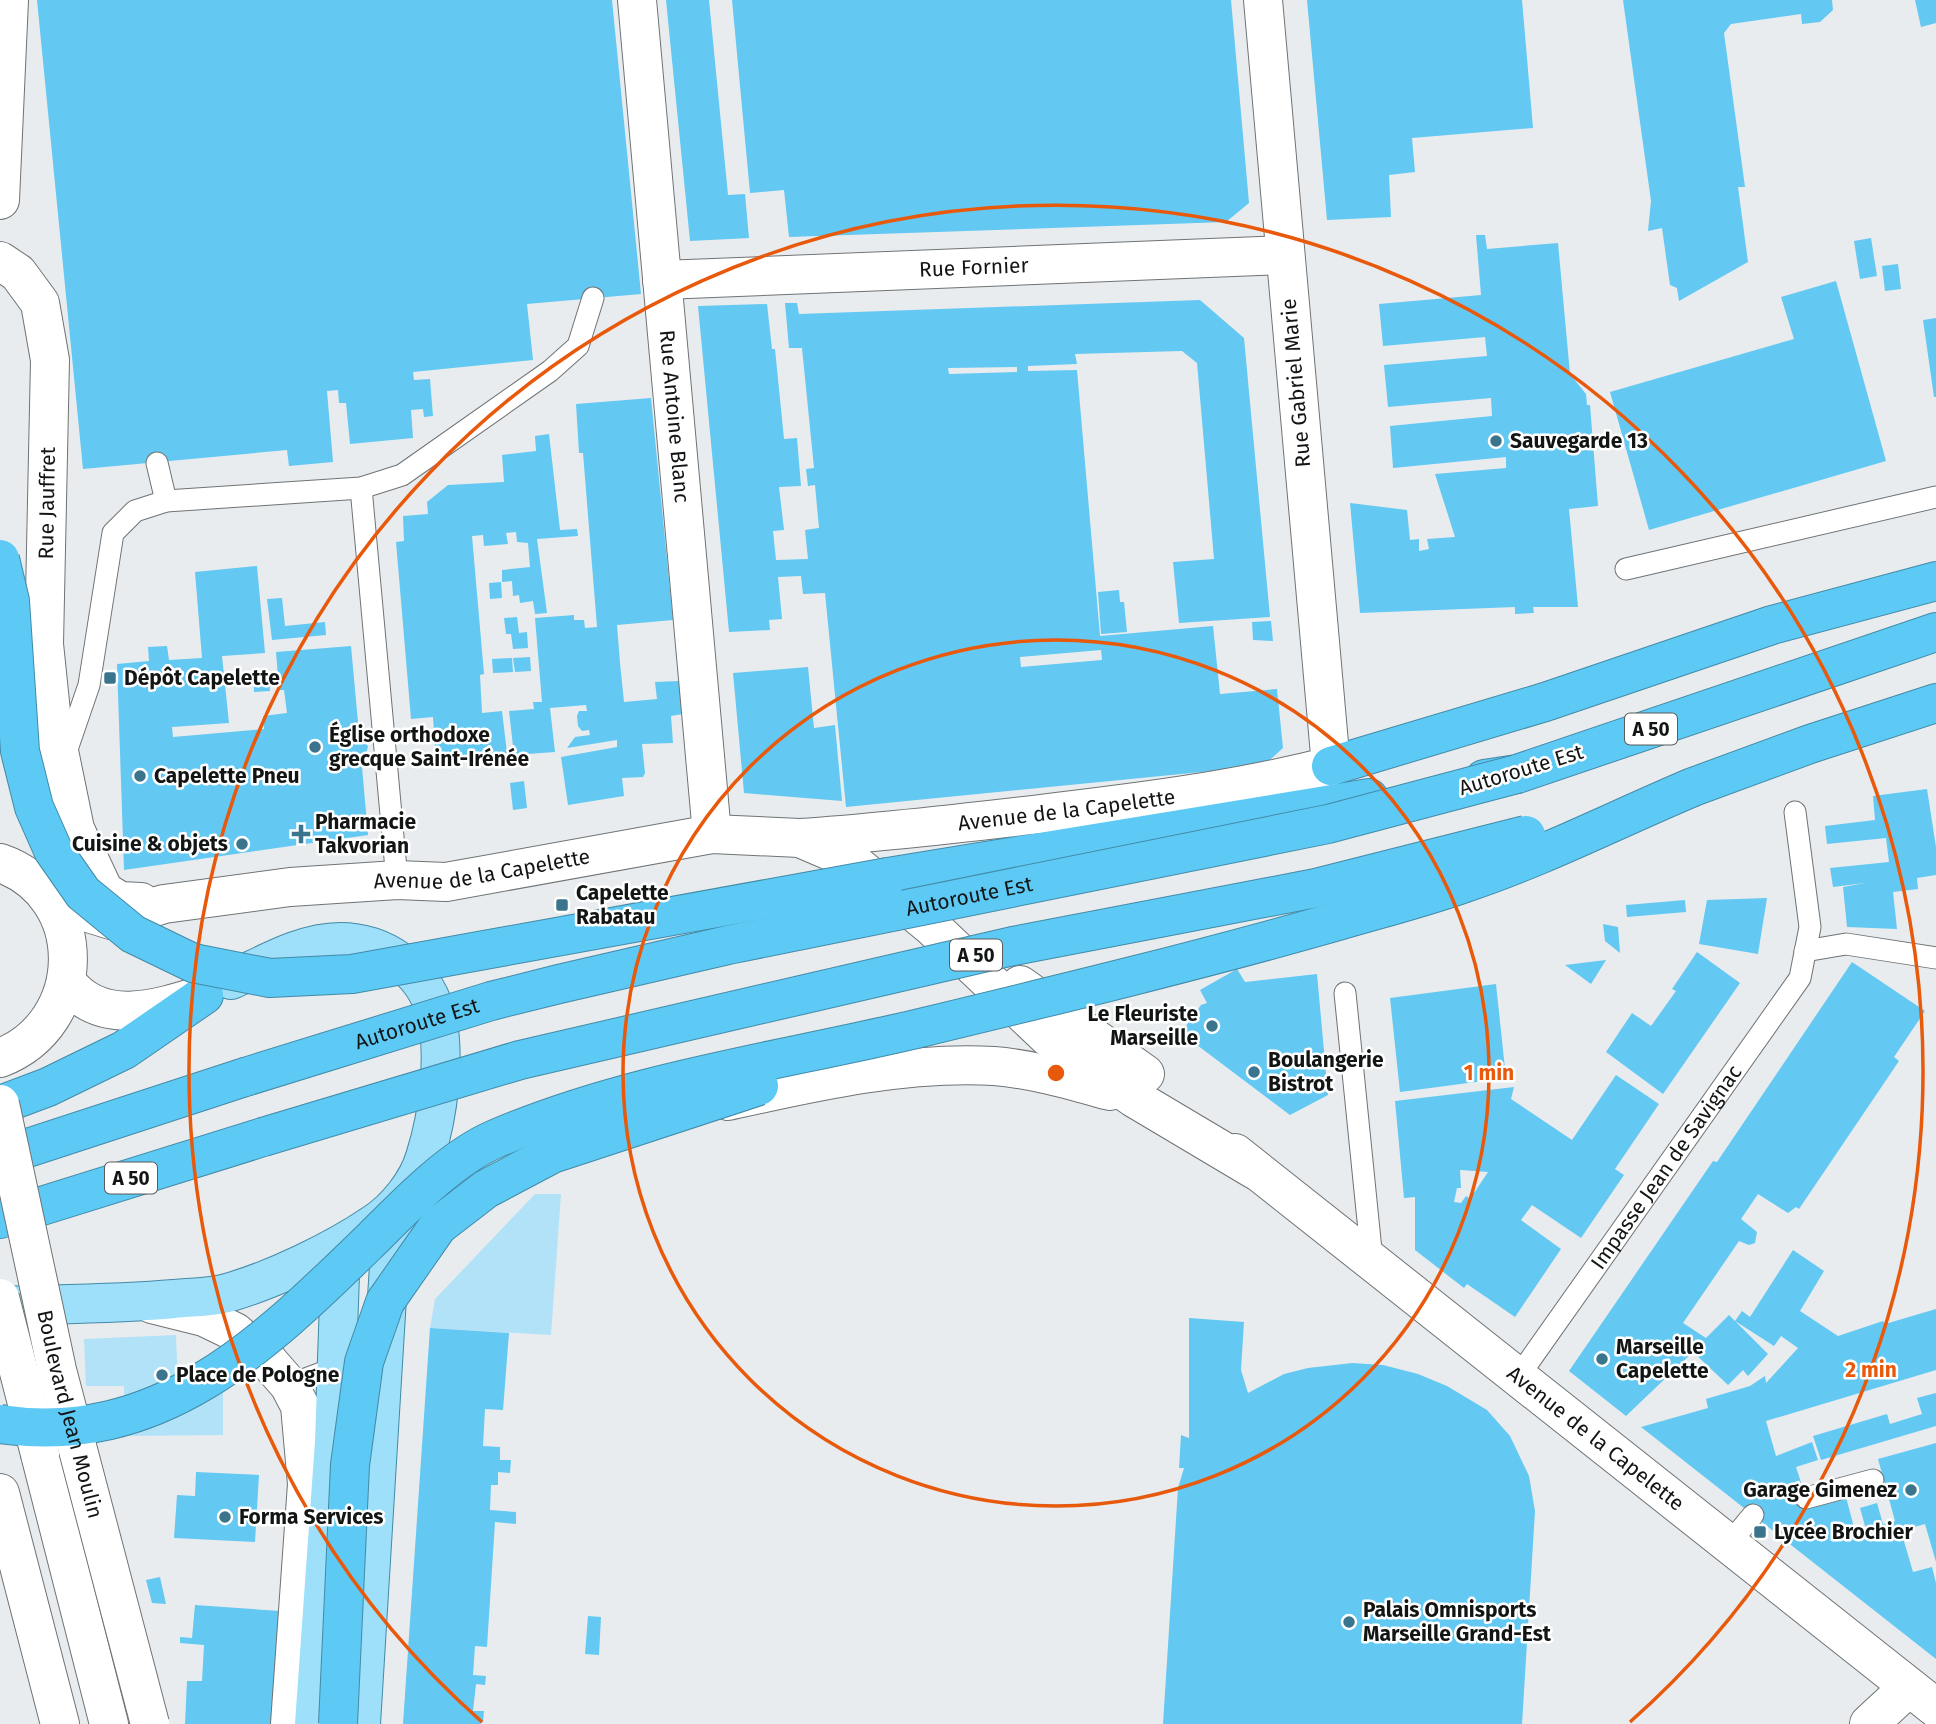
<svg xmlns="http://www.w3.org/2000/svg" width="1936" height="1724" font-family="'Fira Sans',sans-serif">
<rect width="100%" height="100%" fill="#e8ecee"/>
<!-- green -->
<g fill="#b2e2f8">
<path d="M535 1194H561L551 1335 430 1328 435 1299Z"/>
<path d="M176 1335 178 1385 223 1384V1435L125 1436 124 1386H86L84 1339Z"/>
</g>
<!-- building -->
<g fill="#63c8f2" fill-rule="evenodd">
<path d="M37 0H612L641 294 527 304 533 360 413 372 414 380 430 379 433 416 424 417 423 409 411 410 413 438 350 444 346 403H339L338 390 327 391 333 462 289 466 287 450 83 469Z"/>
<path d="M666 0H709L728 195 745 194 749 238 690 241Z"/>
<path d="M732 0H1231L1249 203 1226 222 789 237 784 190 750 193Z"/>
<path d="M1307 0H1522L1533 128 1412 138 1415 172 1389 175 1391 217 1327 220Z"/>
<path d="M1623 0H1832L1833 10 1820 22 1802 24 1801 14 1731 24 1724 33 1745 187H1738L1748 262 1679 301 1677 288 1670 285 1662 228 1648 231 1651 201Z"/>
<path d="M1915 0H1936V23L1921 27Z"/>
<path d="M1476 235H1485L1487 249 1558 243 1570 374 1586 394 1587 405H1590L1598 506 1569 509 1578 607H1533L1534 613 1515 614V607L1360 613 1350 503 1407 510 1410 540 1419 539V551L1429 549 1427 539 1455 537 1435 474 1506 468V457L1393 468 1390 426 1492 416 1491 398 1388 407 1384 365 1487 356 1485 337 1383 346 1379 304 1481 295Z"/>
<path d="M1871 238 1877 276 1860 279 1854 241Z"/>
<path d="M1898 264 1901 289 1885 291 1882 266Z"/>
<path d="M1836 281 1886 461 1649 530 1610 392 1794 339 1781 297Z"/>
<path d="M1200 300 1244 338 1270 617 1179 623 1173 562 1214 559 1197 363 1182 351 1075 354 1077 364 1028 366V371L1077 370 1100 636 1213 626 1220 694 1277 689 1283 748 1263 766 846 807 825 593 803 594 801 576 778 577 782 619 769 620 770 630 729 632 698 306 767 304 772 349H775L784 439 797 438 801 486 779 487 784 530 773 531 776 560 808 559 805 530 819 528 815 485 808 486 806 469 814 468 802 348H789L785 303H797L799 314ZM1017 367V372L949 374 948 368ZM1101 650 1102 660 1021 667 1020 657Z"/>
<path d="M1936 318V397H1934L1923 320Z"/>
<path d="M651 398 673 620 617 625 620 663 624 702 657 699 655 682 679 681 683 714 671 716 673 743 642 744 645 773 643 777 622 778 624 796 568 805 561 757 617 747V740L567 748 575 737 590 735 589 730 582 731 578 726 577 716 579 711H587L586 705 550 708 555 752 514 755 509 711 534 709 533 702H542L535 618 574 615V620H584L585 628 597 627 583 453H579L576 404Z"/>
<path d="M549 434 560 530 577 529 578 536 537 539 547 613 535 614 533 601 520 603 519 595 513 596 512 581 502 582V570L530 567 528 543 517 542 516 532 506 533 508 544 484 546 483 535 472 536 484 674 480 675 482 713 502 711 507 753 486 755V758L436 762 433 717 411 719 396 542 404 541 403 516 428 514 427 502 448 485 504 482 502 455 536 451 535 436Z"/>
<path d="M257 566 265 653 222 656 229 723 172 727 173 737 264 729 263 716 287 713 284 690H279L276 652 351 646 358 722 368 747 362 767 368 835 124 870 117 664 149 661 148 647 167 646 169 660 202 658 195 572Z"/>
<path d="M501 582 502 598 490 599 489 583Z"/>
<path d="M1119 590 1120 602H1124L1127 632 1101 634 1098 592Z"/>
<path d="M282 598 285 626 325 622 326 635 272 640 267 599Z"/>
<path d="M517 617 519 633 527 632 528 648 513 649 511 634H506L504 618Z"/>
<path d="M1271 621 1273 641 1253 640 1252 622Z"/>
<path d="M530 657 531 671 515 672 513 658Z"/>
<path d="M512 658 513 672 493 673 492 659Z"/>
<path d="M808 667 814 728 835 725 842 801 744 793 733 673Z"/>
<path d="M269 681 270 691 254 692V682Z"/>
<path d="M524 781 527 808 513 810 510 783Z"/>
<path d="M1927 789 1936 847V875L1917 878 1918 889 1893 892 1897 929 1847 927 1843 887 1865 883 1833 887 1830 868 1889 862 1886 838 1827 844 1825 826 1875 820 1873 796Z"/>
<path d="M1767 898 1758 954 1699 944 1707 900Z"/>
<path d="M1685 900 1686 912 1627 917 1626 905Z"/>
<path d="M1603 924 1618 927 1620 953 1605 941Z"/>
<path d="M1697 952 1740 983 1663 1094 1606 1052 1632 1013 1651 1026 1676 991 1672 989Z"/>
<path d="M1606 960 1591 984 1565 965Z"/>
<path d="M1852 962 1925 1011 1894 1057 1899 1061 1799 1209 1796 1207 1788 1213 1758 1194 1741 1219 1757 1232 1755 1243 1749 1245 1739 1241 1683 1323 1706 1338 1729 1315 1735 1321 1742 1311 1750 1317 1793 1250 1824 1271 1800 1311 1838 1336 1883 1321 1885 1324 1936 1309V1370L1766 1421 1776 1456 1812 1442 1818 1460 1796 1467 1809 1507 1846 1497 1856 1535 1867 1533 1860 1508 1877 1503 1883 1524 1895 1521 1878 1459 1936 1443V1562L1925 1524 1901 1531 1913 1572 1932 1567 1936 1583V1659L1641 1427 1708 1408 1706 1399 1750 1386 1765 1376 1766 1383 1798 1348 1781 1336 1774 1346 1735 1321 1768 1354 1748 1376 1743 1370 1728 1385 1693 1352 1626 1416 1569 1371 1713 1161 1717 1162Z"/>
<path d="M1237 969 1245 982 1317 974 1328 1095 1290 1115 1181 1033 1201 1005 1207 1003 1200 990Z"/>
<path d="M1496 984 1506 1078 1400 1092 1390 998Z"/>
<path d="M1616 1075 1659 1104 1615 1169 1624 1175 1581 1238 1532 1205 1521 1220 1561 1249 1515 1317 1467 1284 1464 1288 1415 1250V1197L1404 1198 1395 1101 1514 1087 1511 1099 1572 1140ZM1460 1170 1488 1172 1470 1199 1466 1196 1461 1203 1454 1202 1457 1188H1461Z"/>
<path d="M1189 1318 1244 1322 1241 1370 1248 1393 1284 1374 1308 1368 1352 1363 1383 1365 1418 1374 1447 1386 1487 1410 1510 1436 1529 1476 1535 1511 1522 1724H1163L1178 1488 1184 1468H1179L1181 1435 1189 1438Z"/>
<path d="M430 1328 509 1333 503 1410 485 1409 483 1446 500 1447V1460H511L510 1473 498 1472V1485H491L490 1510 516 1512V1524L495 1522 487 1647 475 1646 473 1675 486 1676 485 1685 476 1684 473 1711H484L483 1722 480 1724H403Z"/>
<path d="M1936 1393V1426L1821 1460 1813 1436 1887 1414 1890 1424 1922 1414 1917 1398Z"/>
<path d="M196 1472 259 1475 255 1542 174 1538 177 1495 195 1496Z"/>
<path d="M160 1577 166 1604 152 1603 146 1580Z"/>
<path d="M195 1605 280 1611 273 1724H185L187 1681H202L204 1645 180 1643V1637L192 1638Z"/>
<path d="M588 1616 601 1617 599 1655 585 1654Z"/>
</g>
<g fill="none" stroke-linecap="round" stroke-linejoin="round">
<defs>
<g id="lane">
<path d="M157 463 166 501"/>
<path d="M361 488 397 880"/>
<path d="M1626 569 1936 497"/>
<path d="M65 755 89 685 113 533 135 511 166 501 361 488 402 475 550 371 578 346 593 298"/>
<path d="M1805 951 1846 944 1936 958"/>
<path d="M1345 993 1372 1260"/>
<path id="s1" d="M1518 1377 1800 978 1810 927 1795 812"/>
<path d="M289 1385 335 1368"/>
<path d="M1806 1498 1873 1480"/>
<path d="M1728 1545 1753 1515"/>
</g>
<g id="street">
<path id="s2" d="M637 0 712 834"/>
<path id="s3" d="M662 280 1285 255"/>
<path id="s4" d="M800 838C878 833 955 824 1032 815 1134 803 1232 791 1331 766L1263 0"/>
<path d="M0 1493 60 1724"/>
</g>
<g id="secondary">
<path d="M0 200 9 0"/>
<path d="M0 261 18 273 40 303 50 360 44 644 51 712 75 829 104 891 120 901 141 902"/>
<path d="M0 863C92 895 89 1024 0 1058"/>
<path id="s5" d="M46 894 69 907 111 920 164 904 290 887 397 880 446 882 712 834 800 838 849 859 931 926 1048 1037 1134 1098 1255 1170"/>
<path d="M67 982C100 1027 157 1009 202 995"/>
<path d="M1020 985 1145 1074"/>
<path d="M728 1101C814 1082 905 1061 994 1066 1033 1069 1073 1081 1110 1091"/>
<path id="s6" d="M1235 1153 1936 1708"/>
<path d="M152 1304 204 1317 235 1332 269 1362 289 1385 300 1406 307 1484 290 1724"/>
<path d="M40 1454 109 1724"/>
<path d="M1869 1724 1909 1687"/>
</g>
<g id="primary">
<path d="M0 1306C58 1304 116 1304 174 1299 191 1297 210 1298 227 1293 273 1280 334 1251 375 1223 396 1209 418 1182 425 1157 438 1117 447 1052 435 1011 423 969 382 942 340 942 302 942 264 965 231 980"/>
<path d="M314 1724 334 1442 341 1247"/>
<path d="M361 1724 389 1265 407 1194"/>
</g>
<g id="highway">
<path d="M1331 766 1545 702 1772 625 1936 581"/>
<path d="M1484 779 1517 774 1936 632"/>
<path d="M1693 787 1810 744 1936 703"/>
<path d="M888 877 1369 798"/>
<path d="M0 1105 48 1087 124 1050 204 995"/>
<path d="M0 1157 245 1077"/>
<path d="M0 1219 263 1137"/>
</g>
</defs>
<!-- lane casing -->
<use href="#lane" stroke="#6f7375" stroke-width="23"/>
<!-- street casing -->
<use href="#street" stroke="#6f7375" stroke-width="40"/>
<!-- secondary casing -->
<use href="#secondary" stroke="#6f7375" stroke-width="40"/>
<!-- primary casing -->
<use href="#primary" stroke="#438aa7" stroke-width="40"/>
<!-- highway casing -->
<use href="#highway" stroke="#438aa7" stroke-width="40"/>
<!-- lane -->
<use href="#lane" stroke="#fff" stroke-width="21"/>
<!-- street -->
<use href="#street" stroke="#fff" stroke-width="38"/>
<!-- secondary -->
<use href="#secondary" stroke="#fff" stroke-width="38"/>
<!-- primary -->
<use href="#primary" stroke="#9edff9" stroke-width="38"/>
<!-- highway -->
<use href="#highway" stroke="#5dc9f5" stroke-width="38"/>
<defs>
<g id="secondary-bridge">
<path id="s7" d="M0 1104 57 1370 150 1724"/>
<path d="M0 1298 40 1454"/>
</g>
<g id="highway-bridge">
<path d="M0 559 10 601 20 751 34 807 53 850 83 893 133 934 193 963 270 978 352 974 888 877"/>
<path id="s8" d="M245 1077 491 1001 559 984 728 945 1328 824 1517 774"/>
<path d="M263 1137 520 1060 1013 946 1316 888 1526 835"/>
<path d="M0 1424C161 1448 266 1342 373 1238 406 1205 451 1158 495 1139 628 1082 775 1062 916 1029 1057 995 1198 961 1338 921 1379 909 1422 898 1462 884 1541 858 1617 819 1693 787"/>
<path d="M338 1724 350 1465 364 1362 385 1302 438 1226 486 1189 552 1154 759 1086"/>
</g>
</defs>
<!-- secondary-bridge casing -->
<use href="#secondary-bridge" stroke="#6f7375" stroke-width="40" stroke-linecap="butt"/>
<!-- highway-bridge casing -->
<use href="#highway-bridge" stroke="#438aa7" stroke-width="40" stroke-linecap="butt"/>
<!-- secondary-bridge -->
<use href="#secondary-bridge" stroke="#fff" stroke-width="38"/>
<!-- highway-bridge -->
<use href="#highway-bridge" stroke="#5dc9f5" stroke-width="38"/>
</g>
<!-- distance rings -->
<g fill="none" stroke="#e8590c" stroke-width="3.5">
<circle cx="1056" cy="1073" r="433"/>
<path d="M482 1722A867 867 0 1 1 1630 1722"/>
</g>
<!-- markers -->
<g fill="#3a758d" stroke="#fff" stroke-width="2.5">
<circle cx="1496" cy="441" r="7"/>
<rect x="103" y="671" width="14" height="14" rx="3.5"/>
<circle cx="315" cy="747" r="7"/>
<circle cx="140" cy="776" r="7"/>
<path d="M297.5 823.5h7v7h7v7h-7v7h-7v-7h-7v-7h7z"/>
<circle cx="242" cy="844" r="7"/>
<rect x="555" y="898" width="14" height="14" rx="3.5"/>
<circle cx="1212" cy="1026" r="7"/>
<circle cx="1254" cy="1072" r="7"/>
<circle cx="1602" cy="1359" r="7"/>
<circle cx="162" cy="1375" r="7"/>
<circle cx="1911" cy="1490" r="7"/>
<circle cx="225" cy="1517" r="7"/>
<rect x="1753" y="1525" width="14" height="14" rx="3.5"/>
<circle cx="1349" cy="1622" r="7"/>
</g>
<g text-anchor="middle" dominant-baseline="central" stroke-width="5" stroke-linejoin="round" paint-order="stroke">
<!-- shield labels -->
<g fill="#fff" stroke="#5a5b5b" stroke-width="2">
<rect x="1625" y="713.5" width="52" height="31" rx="5"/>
<rect x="950" y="939.5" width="52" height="31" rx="5"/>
<rect x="105" y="1162.5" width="52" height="31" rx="5"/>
</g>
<g font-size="19" font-weight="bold" fill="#131515">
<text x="1651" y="729">A 50</text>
<text x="976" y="955">A 50</text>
<text x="131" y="1178">A 50</text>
</g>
<!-- street labels -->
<g font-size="21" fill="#131515" stroke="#fff">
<text stroke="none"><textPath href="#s3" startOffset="312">Rue Fornier</textPath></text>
<text transform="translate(1296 383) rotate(-95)">Rue Gabriel Marie</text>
<text stroke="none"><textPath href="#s2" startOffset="418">Rue Antoine Blanc</textPath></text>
<text transform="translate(47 503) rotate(-89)">Rue Jauffret</text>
<text transform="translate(1521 770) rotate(-17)">Autoroute Est</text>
<text stroke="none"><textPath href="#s4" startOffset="268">Avenue de la Capelette</textPath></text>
<text stroke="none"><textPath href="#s5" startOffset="446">Avenue de la Capelette</textPath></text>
<text stroke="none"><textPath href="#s8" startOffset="747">Autoroute Est</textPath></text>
<text stroke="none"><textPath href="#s8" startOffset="180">Autoroute Est</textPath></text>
<text stroke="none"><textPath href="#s1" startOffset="257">Impasse Jean de Savignac</textPath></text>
<text stroke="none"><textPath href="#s7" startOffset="318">Boulevard Jean Moulin</textPath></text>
<text stroke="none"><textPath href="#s6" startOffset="460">Avenue de la Capelette</textPath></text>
</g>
<!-- poi labels -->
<g font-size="21" font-weight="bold" fill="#131515" stroke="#fff" text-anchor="start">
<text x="1510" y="441">Sauvegarde 13</text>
<text x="124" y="678">Dépôt Capelette</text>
<text x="329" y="735">Église orthodoxe<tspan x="329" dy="24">grecque Saint-Irénée</tspan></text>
<text x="154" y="776">Capelette Pneu</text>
<text x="315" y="822">Pharmacie<tspan x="315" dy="24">Takvorian</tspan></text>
<text x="228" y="844" text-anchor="end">Cuisine &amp; objets</text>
<text x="576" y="893">Capelette<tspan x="576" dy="24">Rabatau</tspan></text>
<text x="1198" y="1014" text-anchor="end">Le Fleuriste<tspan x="1198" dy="24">Marseille</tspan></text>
<text x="1268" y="1060">Boulangerie<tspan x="1268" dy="24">Bistrot</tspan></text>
<text x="1616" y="1347">Marseille<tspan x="1616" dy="24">Capelette</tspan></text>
<text x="176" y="1375">Place de Pologne</text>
<text x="1897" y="1490" text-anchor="end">Garage Gimenez</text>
<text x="239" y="1517">Forma Services</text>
<text x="1774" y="1532">Lycée Brochier</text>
<text x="1363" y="1610">Palais Omnisports<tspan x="1363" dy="24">Marseille Grand-Est</tspan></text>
</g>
</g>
<circle cx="1056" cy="1073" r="10" fill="#e8590c" stroke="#fff" stroke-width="3.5"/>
<g font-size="21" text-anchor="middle" font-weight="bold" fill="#e8590c" stroke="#fff" stroke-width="5" stroke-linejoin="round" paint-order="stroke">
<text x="1489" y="1080">1 min</text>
<text x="1871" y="1377">2 min</text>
</g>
</svg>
